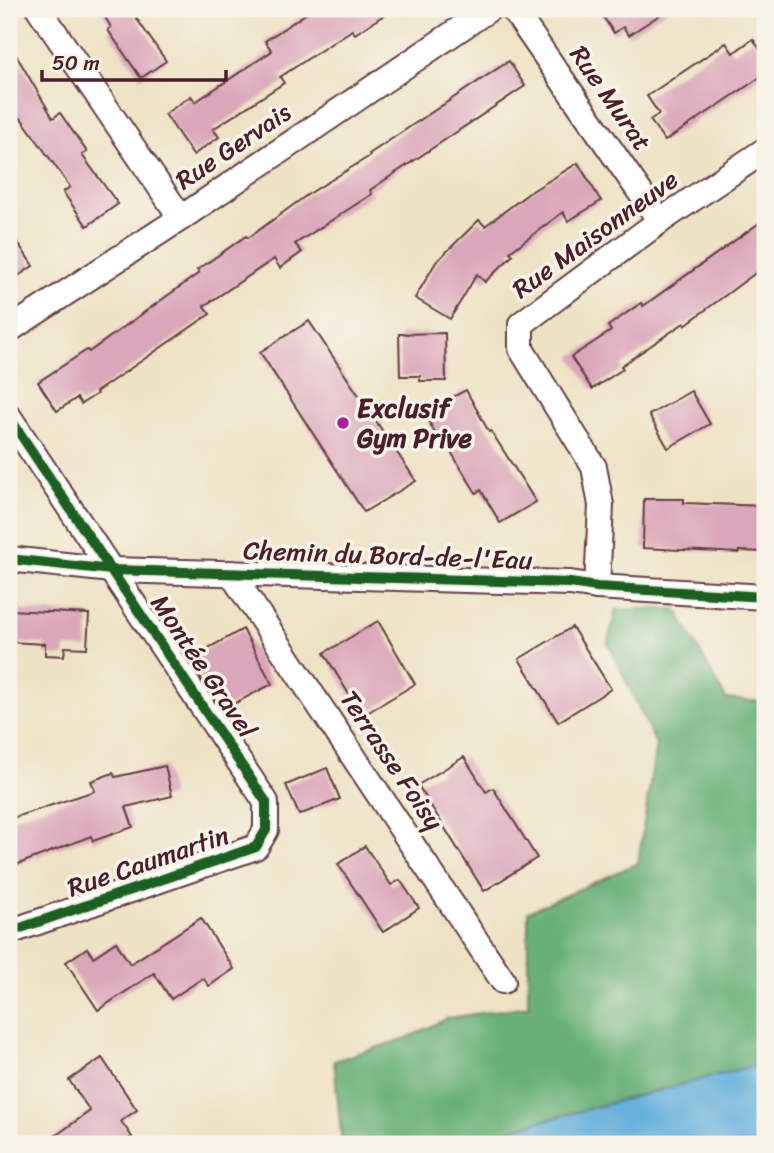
<svg xmlns="http://www.w3.org/2000/svg" width="774" height="1153" font-family="Sriracha,sans-serif">
<rect width="100%" height="100%" fill="#f7f3e8"/>
<filter id="ink" filterUnits="userSpaceOnUse"><feTurbulence type="fractalNoise" baseFrequency=".0143" numOctaves="2"/><feDisplacementMap in="SourceGraphic" scale="14" xChannelSelector="R" yChannelSelector="G"/><feConvolveMatrix kernelMatrix="1 2 1 2 8 2 1 2 1" color-interpolation-filters="sRGB"/></filter>
<filter id="wash" filterUnits="userSpaceOnUse"><feTurbulence type="fractalNoise" baseFrequency=".00686" numOctaves="4" result="noise"/><feDisplacementMap in="SourceGraphic" scale="28" xChannelSelector="R" yChannelSelector="G"/><feGaussianBlur stdDeviation="1.57" result="paint"/><feColorMatrix in="noise" values="0 0 0 0 0 0 0 0 0 0 0 0 0 0 0 0 0 1.4 0 .05"/><feComposite in="paint" operator="in"/></filter>
<g filter="url(#wash)">
<rect width="100%" height="100%" fill="#eee2c4"/>
<!-- forest -->
<path fill="#68b077" stroke="#596851" stroke-width="2" d="M616 609H676L726 699 765 702V1065H756L454 1144H342L334 1061 407 1038 448 1018 528 1006V912L638 863 656 744 608 642Z"/>
<!-- water -->
<path fill="#63afdc" stroke="#566784" stroke-width="2" d="M756 1065H765V1144H454Z"/>
<g id="blocks">
<!-- building -->
<g fill="#daa6b9">
<path d="M100 9H130L166 61 141 78 108 30 111 27Z"/>
<path d="M313 9H393L355 34 352 30 280 77 284 83 213 129 219 137 193 155 165 114 191 96 195 102 272 51 265 41Z"/>
<path d="M598 9H669L629 35 623 27 614 33Z"/>
<path d="M753 39 765 57V74L665 141 650 120 659 114 647 96 726 43 733 53Z"/>
<path d="M9 43 53 118 60 113 87 152 82 155 118 204 87 226 63 192 70 187 21 118 9 125Z"/>
<path d="M509 61 525 86 370 190 372 194 295 244 302 252 280 268 274 259 204 306 210 314 96 392 97 394 81 404 77 398 57 411 38 382 87 350 89 352 199 273 197 270 246 236 248 238 307 195 370 156 369 154Z"/>
<path d="M578 163 601 201 568 221 563 212 510 252 513 255 485 282 477 274 450 319 415 298 436 262 479 220 485 226 529 193Z"/>
<path d="M765 219V266L685 325 684 323 621 366 623 369 592 389 571 357 611 331 608 326 641 303 643 306Z"/>
<path d="M9 229 33 266 9 282Z"/>
<path d="M309 321 416 481 364 512 260 352Z"/>
<path d="M445 333 446 381H420V376H400L399 334Z"/>
<path d="M466 390 489 432 491 431 536 502 500 523 481 490 476 493 442 437 438 439 424 412Z"/>
<path d="M691 391 710 424 668 448 649 415Z"/>
<path d="M644 499H684V503L765 506V552L739 551V553L643 548Z"/>
<path d="M9 610 89 614 87 648 65 647 64 656 45 655V644L9 642Z"/>
<path d="M378 621 415 684 362 716 324 653Z"/>
<path d="M572 627 611 689 558 722 519 659Z"/>
<path d="M243 629 272 684 222 710 188 659Z"/>
<path d="M464 757 486 792 493 788 537 858 484 891 418 785Z"/>
<path d="M165 766 172 796 126 807 133 827 93 841 91 836 16 865 9 845V819L95 791 91 781 113 773 115 777Z"/>
<path d="M327 768 340 799 299 815 286 785Z"/>
<path d="M365 846 391 885 400 880 419 908 383 932 338 864Z"/>
<path d="M201 918 234 969 209 986 203 978 171 999 154 973 98 1010 66 962 87 948 93 957 116 942 130 964Z"/>
<path d="M102 1058 137 1110 121 1121 132 1137 121 1144H44L90 1111 69 1080Z"/>
</g>
</g>
</g>
<g filter="url(#ink)">
<use href="#blocks" fill-opacity="0" stroke="#633c42" stroke-width="2"/>
<g fill="none" stroke-linecap="round" stroke-linejoin="round">
<defs>
<g id="minor">
<path d="M39 9 181 218"/>
<path d="M513 9 660 221"/>
<path d="M9 330 181 218 489 9"/>
<path d="M9 417 266 802V830L256 847 9 932"/>
<path d="M9 559 112 570 570 583 597 587 765 597"/>
<path d="M231 573 503 981"/>
<path d="M597 587 601 505 594 467 521 349V324L660 221 765 150"/>
</g>
</defs>
<!-- minor casing -->
<use href="#minor" stroke="#633c42" stroke-width="28"/>
<!-- minor -->
<use href="#minor" stroke="#fff" stroke-width="24"/>
<defs>
<g id="cycleway">
<path d="M9 417 266 802V830L256 847 9 932"/>
<path d="M9 559 112 570 570 583 597 587 765 597"/>
</g>
</defs>
<!-- cycleway casing -->
<use href="#cycleway" stroke="#f7f3e8" stroke-width="15"/>
<!-- cycleway -->
<use href="#cycleway" stroke="#1b5e20" stroke-width="10"/>
</g>
</g>
<!-- markers -->
<circle fill="#b5179e" stroke="#f7f3e8" stroke-width="2.5" cx="343" cy="423" r="7"/>
<g text-anchor="middle" dominant-baseline="central" stroke-width="7" stroke-linejoin="round" paint-order="stroke">
<!-- street labels -->
<g font-size="26" fill="#4a1f2b" stroke="#f7f3e8">
<text transform="translate(611 98) rotate(55)">Rue Murat</text>
<text transform="translate(233 146) rotate(-34)">Rue Gervais</text>
<text transform="translate(595 234) rotate(-36)">Rue Maisonneuve</text>
<text transform="translate(388 555) rotate(2)">Chemin du Bord-de-l'Eau</text>
<text transform="translate(204 666) rotate(56)">Montée Gravel</text>
<text transform="translate(392 760) rotate(56)">Terrasse Foisy</text>
<text transform="translate(148 861) rotate(-19)">Rue Caumartin</text>
</g>
<!-- poi labels -->
<g font-size="26" font-weight="bold" fill="#4a1f2b" stroke="#f7f3e8" text-anchor="start">
<text x="357" y="408">Exclusif<tspan x="357" dy="30">Gym Prive</tspan></text>
</g>
</g>
<!-- margin -->
<rect width="774" height="1153" fill="none" stroke="#f7f3e8" stroke-width="35"/>
<!-- scale -->
<path d="M42 70v10h184v-10" fill="none" stroke="#4a1f2b" stroke-width="3.5"/>
<text x="52" y="70" font-size="21" fill="#4a1f2b" stroke="#f7f3e8" stroke-width="5" paint-order="stroke">50 m</text>
</svg>
